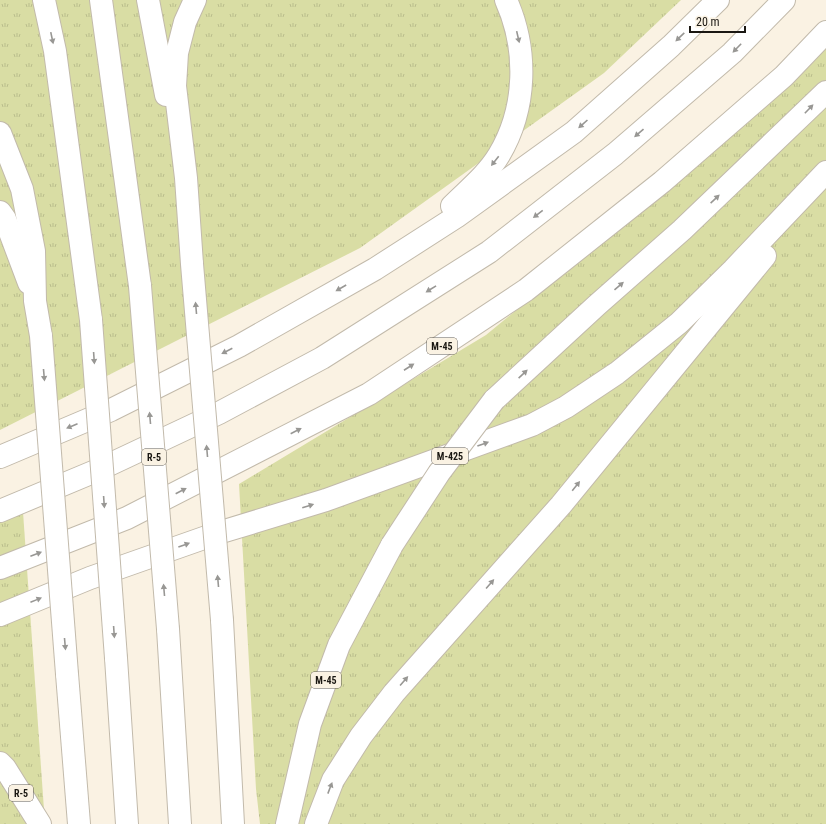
<svg xmlns="http://www.w3.org/2000/svg" width="826" height="824" font-family="'Roboto Condensed',sans-serif">
<defs>
<pattern id="grass-tufts" width="24" height="20" patternUnits="userSpaceOnUse"><rect width="24" height="20" fill="#d9dda4"/><path d="M3 7l-1-3M5 7V3M7 7l1-3M15 17l-1-3M17 17v-4M19 17l1-3" fill="none" stroke="#babd8c"/></pattern>
</defs>
<rect width="100%" height="100%" fill="#faf2e3"/>
<!-- grass -->
<g fill="url(#grass-tufts)">
<path d="M0 0H681L604 73 360 248 0 430Z"/>
<path d="M826 49V824H260L256 789 239 484 486 335 795 81Z"/>
<path d="M23 512 45 824H0V522Z"/>
</g>
<g fill="none" stroke-linecap="round" stroke-linejoin="round">
<defs>
<g id="highway">
<path d="M44 0 55 51 91 320"/>
<path d="M101 0 140 286"/>
<path d="M148 0 166 95"/>
<path d="M0 133 22 189 34 251 35 301 41 336"/>
<path d="M452 206C468 190 487 175 499 155 527 108 528 49 506 0"/>
<path d="M0 212 5 219 29 283"/>
<path d="M192 264 186 178 175 86 177 53 185 22 195 0"/>
<path d="M494 400 597 305 682 230 826 92"/>
<path d="M0 457 111 410 239 346 375 269 456 217 574 132 671 46 718 0"/>
<path d="M0 511 98 470 219 413 322 358 489 252 615 154 732 53 784 0"/>
<path d="M0 568 127 518 369 394 526 290 662 182 784 76 826 32"/>
<path d="M0 615 90 578 218 533 326 500 532 425 566 407 617 373 679 323 733 270 826 172"/>
<path d="M222 620 233 824"/>
<path d="M168 629 180 824"/>
<path d="M116 658 127 824"/>
<path d="M67 674 79 824"/>
<path d="M0 763 5 768 40 824"/>
<path d="M287 824 310 724 339 645 392 545"/>
<path d="M316 824 333 780 361 736 394 693 561 505 765 256"/>
</g>
</defs>
<!-- highway casing -->
<use href="#highway" stroke="#c2baab" stroke-width="24"/>
<!-- highway -->
<use href="#highway" stroke="#fff" stroke-width="22"/>
<defs>
<g id="highway-bridge">
<path d="M192 264 222 620"/>
<path d="M140 286 168 629"/>
<path d="M91 320 116 658"/>
<path d="M41 336 67 674"/>
<path d="M392 545 439 473 494 400"/>
</g>
</defs>
<!-- highway-bridge casing -->
<use href="#highway-bridge" stroke="#c2baab" stroke-width="24" stroke-linecap="butt"/>
<!-- highway-bridge -->
<use href="#highway-bridge" stroke="#fff" stroke-width="22"/>
</g>
<!-- one-way arrows -->
<defs><path id="oneway-solid" d="M-6-.8H1V-3.2L6.5 0L1 3.2V.8H-6Z"/></defs>
<g fill="#989794">
<use href="#oneway-solid" transform="translate(518 37) rotate(77)"/>
<use href="#oneway-solid" transform="translate(680 37) rotate(136)"/>
<use href="#oneway-solid" transform="translate(52 38) rotate(78)"/>
<use href="#oneway-solid" transform="translate(737 48) rotate(134)"/>
<use href="#oneway-solid" transform="translate(809 109) rotate(-46)"/>
<use href="#oneway-solid" transform="translate(583 124) rotate(138)"/>
<use href="#oneway-solid" transform="translate(639 133) rotate(139)"/>
<use href="#oneway-solid" transform="translate(495 161) rotate(128)"/>
<use href="#oneway-solid" transform="translate(715 199) rotate(-43)"/>
<use href="#oneway-solid" transform="translate(538 214) rotate(142)"/>
<use href="#oneway-solid" transform="translate(619 286) rotate(-41)"/>
<use href="#oneway-solid" transform="translate(341 288) rotate(150)"/>
<use href="#oneway-solid" transform="translate(431 289) rotate(148)"/>
<use href="#oneway-solid" transform="translate(196 308) rotate(-95)"/>
<use href="#oneway-solid" transform="translate(227 351) rotate(153)"/>
<use href="#oneway-solid" transform="translate(94 358) rotate(86)"/>
<use href="#oneway-solid" transform="translate(409 367) rotate(-33)"/>
<use href="#oneway-solid" transform="translate(523 374) rotate(-43)"/>
<use href="#oneway-solid" transform="translate(44 375) rotate(85)"/>
<use href="#oneway-solid" transform="translate(150 418) rotate(-95)"/>
<use href="#oneway-solid" transform="translate(72 426) rotate(157)"/>
<use href="#oneway-solid" transform="translate(296 431) rotate(-27)"/>
<use href="#oneway-solid" transform="translate(483 444) rotate(-20)"/>
<use href="#oneway-solid" transform="translate(207 451) rotate(-95)"/>
<use href="#oneway-solid" transform="translate(576 486) rotate(-51)"/>
<use href="#oneway-solid" transform="translate(181 491) rotate(-27)"/>
<use href="#oneway-solid" transform="translate(104 502) rotate(86)"/>
<use href="#oneway-solid" transform="translate(308 506) rotate(-17)"/>
<use href="#oneway-solid" transform="translate(184 545) rotate(-20)"/>
<use href="#oneway-solid" transform="translate(36 554) rotate(-21)"/>
<use href="#oneway-solid" transform="translate(218 581) rotate(-95)"/>
<use href="#oneway-solid" transform="translate(490 584) rotate(-49)"/>
<use href="#oneway-solid" transform="translate(164 590) rotate(-95)"/>
<use href="#oneway-solid" transform="translate(36 600) rotate(-22)"/>
<use href="#oneway-solid" transform="translate(114 632) rotate(86)"/>
<use href="#oneway-solid" transform="translate(65 644) rotate(85)"/>
<use href="#oneway-solid" transform="translate(404 681) rotate(-49)"/>
<use href="#oneway-solid" transform="translate(330 788) rotate(-69)"/>
</g>
<g text-anchor="middle" dominant-baseline="central" stroke-width="3" stroke-linejoin="round" paint-order="stroke">
<!-- shield labels -->
<g fill="#faf2e3" stroke="#5d5951" stroke-width="1">
<rect x="427" y="338" width="30" height="16" rx="3"/>
<rect x="432" y="448" width="36" height="16" rx="3"/>
<rect x="142" y="449" width="24" height="16" rx="3"/>
<rect x="311" y="672" width="30" height="16" rx="3"/>
<rect x="9" y="785" width="24" height="16" rx="3"/>
</g>
<g font-size="10" font-weight="bold" fill="#1a1712">
<text x="442" y="346">M-45</text>
<text x="450" y="456">M-425</text>
<text x="154" y="457">R-5</text>
<text x="326" y="680">M-45</text>
<text x="21" y="793">R-5</text>
</g>
</g>
<!-- scale -->
<path d="M690 26v6h55v-6" fill="none" stroke="#1a1712" stroke-width="2"/>
<text x="696" y="26" font-size="12" fill="#1a1712" stroke="#faf2e3" stroke-width="3" paint-order="stroke">20 m</text>
</svg>
